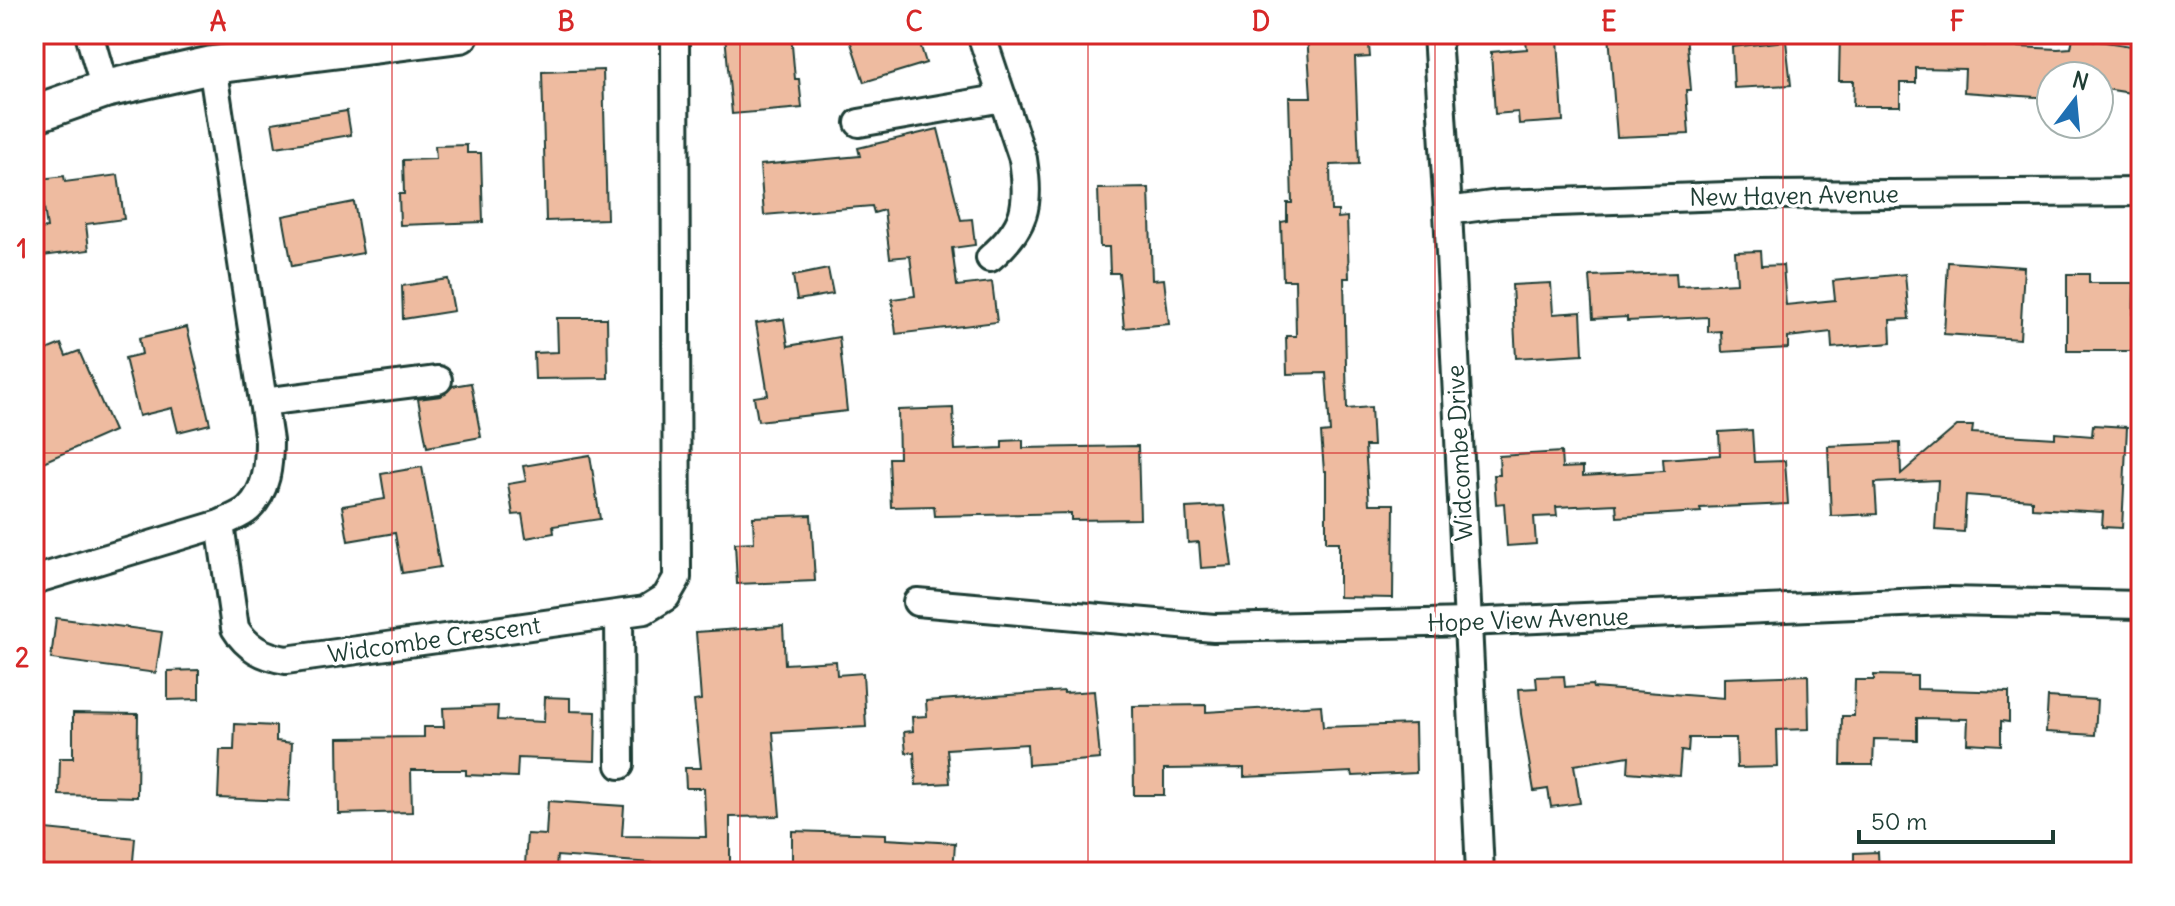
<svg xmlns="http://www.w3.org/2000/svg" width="2175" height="906" font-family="Delius,sans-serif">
<rect width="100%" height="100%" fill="#fff"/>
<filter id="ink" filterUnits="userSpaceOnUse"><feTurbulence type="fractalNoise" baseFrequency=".0125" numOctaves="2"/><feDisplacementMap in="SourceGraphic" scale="16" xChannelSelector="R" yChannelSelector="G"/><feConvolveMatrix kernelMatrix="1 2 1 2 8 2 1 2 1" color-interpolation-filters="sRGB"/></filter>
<g filter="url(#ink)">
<!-- building -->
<g fill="#eebba0" stroke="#1f3d34" stroke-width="2">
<path d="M725 34H791L795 79H799L802 108 732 114Z"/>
<path d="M848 34H917L926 63 864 82Z"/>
<path d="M1307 34H1368L1370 57 1355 58 1359 164 1330 165 1331 211H1338V218L1347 217 1349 278H1344L1347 409 1371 407 1373 446H1365L1369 504H1394L1393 598 1339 597V542H1326V471H1324L1321 433 1330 432 1326 373 1287 374 1286 336H1296L1295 280H1283L1281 222 1287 221V203H1292L1289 97H1311Z"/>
<path d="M1609 34H1686L1691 90H1686L1689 134 1617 137Z"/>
<path d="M1840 34 1961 37V42H1981L1980 45 2058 49 2071 48 2073 37 2138 47 2131 93 2099 88V76H2051V98L1964 92 1965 69 1916 68V83H1900V106H1853L1854 81H1839Z"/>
<path d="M1558 39 1563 121 1519 124 1518 112 1495 114 1491 52 1527 49 1526 40Z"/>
<path d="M1786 41 1791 85 1734 88 1732 47Z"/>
<path d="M603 70 607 219 546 221 542 72Z"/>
<path d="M347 111 351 135 276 147 272 123Z"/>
<path d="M938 129 961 220 972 219 975 245 952 248 957 286 992 282 997 322 896 334 892 299 915 296 910 256 890 258 884 210 874 213 872 206 764 215 760 165 860 156 858 148Z"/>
<path d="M467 145V153H481L483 222 400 225 399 194H404L403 160 436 159 435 146Z"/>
<path d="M118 175 124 219 86 224 89 250 34 257V229L47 228 40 179 64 176 65 182Z"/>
<path d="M1149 188 1152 280 1164 279 1169 324 1124 328 1119 273H1110L1109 247H1100L1098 189Z"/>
<path d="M354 202 363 253 292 266 283 216Z"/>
<path d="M1760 251 1761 266 1783 265 1786 305 1835 300 1833 281 1905 274 1909 319 1890 320 1891 343 1832 348 1831 332 1788 337V348L1722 352 1721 331 1708 332V317L1627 321V317L1593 319 1590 276 1676 273 1677 286 1737 283 1735 252Z"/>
<path d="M1948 262 2024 267 2020 339 1944 334Z"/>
<path d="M828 269 833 294 797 300 793 276Z"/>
<path d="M2067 274H2089V283H2134L2133 351H2067Z"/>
<path d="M448 279 454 311 403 319 402 286Z"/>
<path d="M1551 283 1553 314 1581 312 1583 354 1516 358 1512 285Z"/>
<path d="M557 318H607L608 378 535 379 534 353 558 352Z"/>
<path d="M784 319 788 346 839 337 847 411 758 421 754 397 768 395 756 323Z"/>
<path d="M187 327 210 424 178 432 172 408 139 416 125 358 142 354 139 338Z"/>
<path d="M61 344 66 356 79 351 114 431 34 466V355Z"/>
<path d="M471 383 481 437 427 447 418 399 441 396 453 386Z"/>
<path d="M953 408 955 450 1002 448V441L1023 440V448L1138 446 1140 519 1071 520V513L935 516 934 506 891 507 889 458H899L898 410Z"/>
<path d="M2093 425 2127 427 2122 528 2102 527 2103 512 2032 508V500L1966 495 1964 532 1935 530 1938 480 1875 483 1877 514 1831 516 1828 446 1900 443 1901 474 1957 426H1973L1972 433 2055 438V433L2092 436Z"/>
<path d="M1752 430 1754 462 1785 461 1788 504 1700 508 1701 512 1617 517 1616 504 1556 507 1557 516 1534 517 1536 544 1507 546 1504 503 1496 504 1494 475H1500L1499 456 1561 452 1562 468 1583 467V476L1664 471 1663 459 1720 455 1719 432Z"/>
<path d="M590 455 600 519 553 526 554 533 526 538 522 514 513 515 508 484 526 481 523 466Z"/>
<path d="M422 467 440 567 402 573 395 533 348 541 342 506 385 499 381 474Z"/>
<path d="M1224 506 1232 566 1201 568 1199 542 1188 543 1186 508Z"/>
<path d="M811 515 815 581 737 584 735 543 754 542 753 517Z"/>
<path d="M56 618 162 632 156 673 51 659Z"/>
<path d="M783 626 785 664 836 661 837 675 863 673 866 727 773 732 780 816 730 817V872H652V863L557 856 556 868 525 865 527 834 546 835 548 801 624 806 622 836 706 837 704 788H686L685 768H701L694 701 701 700 696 632Z"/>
<path d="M199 670V699L168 700V671Z"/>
<path d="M1808 675 1809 729 1777 730 1778 767 1737 768 1736 738H1689L1688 752 1681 751 1679 776 1628 772 1629 756 1574 765 1580 803 1551 807 1548 789 1534 791 1521 714 1519 689 1537 688 1536 677 1564 676 1565 687 1592 685 1593 688 1724 698V678Z"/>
<path d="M1874 675 1917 676V689L2009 692V722L2001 721V745L1967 743 1968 719 1917 718V740L1874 739 1873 765H1841L1842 716H1854L1855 680H1874Z"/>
<path d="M1064 691V693L1094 691 1100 759 1028 765 1027 744 947 749 950 783 916 785 914 752 906 753 904 732 913 731 912 717 927 716 926 701Z"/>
<path d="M545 697 570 698V711L596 712 595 761 518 758 517 777 466 775V770H411L412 812 339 814 338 738 424 737V727H444L443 708 498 706 497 720 544 722Z"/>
<path d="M2048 697 2097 700 2095 735 2046 732Z"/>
<path d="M1206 705V712L1321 705 1323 727 1415 724 1416 773 1353 776 1352 772 1244 777V768L1164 769V795H1134L1133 706Z"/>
<path d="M73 713 138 714 137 797 59 795 60 758H73Z"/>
<path d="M235 724 276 726V741L292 743 289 801 218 798 220 750H234Z"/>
<path d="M46 829 135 838 132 872H42Z"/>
<path d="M792 831 886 834V839L955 843 953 872H792Z"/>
<path d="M1878 852 1879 872H1854V853Z"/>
</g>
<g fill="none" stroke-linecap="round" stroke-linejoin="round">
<defs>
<g id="street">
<path d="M89 34 105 89"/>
<path d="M981 34 1023 159C1030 206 1026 227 990 258"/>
<path d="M1437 34 1448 211 1480 872"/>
<path d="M212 65 269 441C269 465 267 490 249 508 242 515 229 519 220 524L235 628C247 648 263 656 286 660L645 610 666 597 677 578 675 34"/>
<path d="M859 123 1003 98"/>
<path d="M1448 211 1499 204 1756 195 2141 192"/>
<path d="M263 402 438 380"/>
<path d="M34 580 220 524"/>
<path d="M917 602 1214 628 1467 622 1947 601 2141 605"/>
<path d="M619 614 620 765"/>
</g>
<path id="secondary" d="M34 114 105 89 212 65 460 34"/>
</defs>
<!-- street casing -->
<use href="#street" stroke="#1f3d34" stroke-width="32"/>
<!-- secondary casing -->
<use href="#secondary" stroke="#1f3d34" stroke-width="42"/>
<!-- street -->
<use href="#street" stroke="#fff" stroke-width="26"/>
<!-- secondary -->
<use href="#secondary" stroke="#fff" stroke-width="36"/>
</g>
</g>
<!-- grid -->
<path fill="none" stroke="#d62828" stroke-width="2" stroke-opacity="0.55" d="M392 34V872M740 34V872M1088 34V872M1435 34V872M1783 34V872M34 453H2141"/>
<g text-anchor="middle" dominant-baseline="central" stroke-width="7" stroke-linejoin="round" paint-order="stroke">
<!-- street labels -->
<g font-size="24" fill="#1f3d34" stroke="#fff">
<text transform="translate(1794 195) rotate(-1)">New Haven Avenue</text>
<text transform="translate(1459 453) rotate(-93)">Widcombe Drive</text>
<text transform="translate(1528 619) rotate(-2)">Hope View Avenue</text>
<text transform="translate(434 639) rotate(-8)">Widcombe Crescent</text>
</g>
</g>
<!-- margin -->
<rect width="2175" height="906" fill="none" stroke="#fff" stroke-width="88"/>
<!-- north arrow -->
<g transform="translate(2075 100) rotate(16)"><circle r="38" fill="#ffffff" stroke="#a5b1ae" stroke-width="2"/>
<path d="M0-6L14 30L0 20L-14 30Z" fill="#1f6fb2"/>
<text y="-12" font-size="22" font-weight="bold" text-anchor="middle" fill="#1f3d34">N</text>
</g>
<!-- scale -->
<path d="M1859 830v12h194v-12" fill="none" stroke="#1f3d34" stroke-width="4"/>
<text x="1871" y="830" font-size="24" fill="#1f3d34" stroke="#ffffff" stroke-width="6" paint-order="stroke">50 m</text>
<rect x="44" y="44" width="2087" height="818" fill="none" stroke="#d62828" stroke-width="3"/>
<g font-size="26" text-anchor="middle" font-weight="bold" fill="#d62828">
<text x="218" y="31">A</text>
<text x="566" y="31">B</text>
<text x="914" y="31">C</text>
<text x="1261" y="31">D</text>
<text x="1609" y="31">E</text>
<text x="1957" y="31">F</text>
<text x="22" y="258">1</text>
<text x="22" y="667">2</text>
</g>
</svg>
